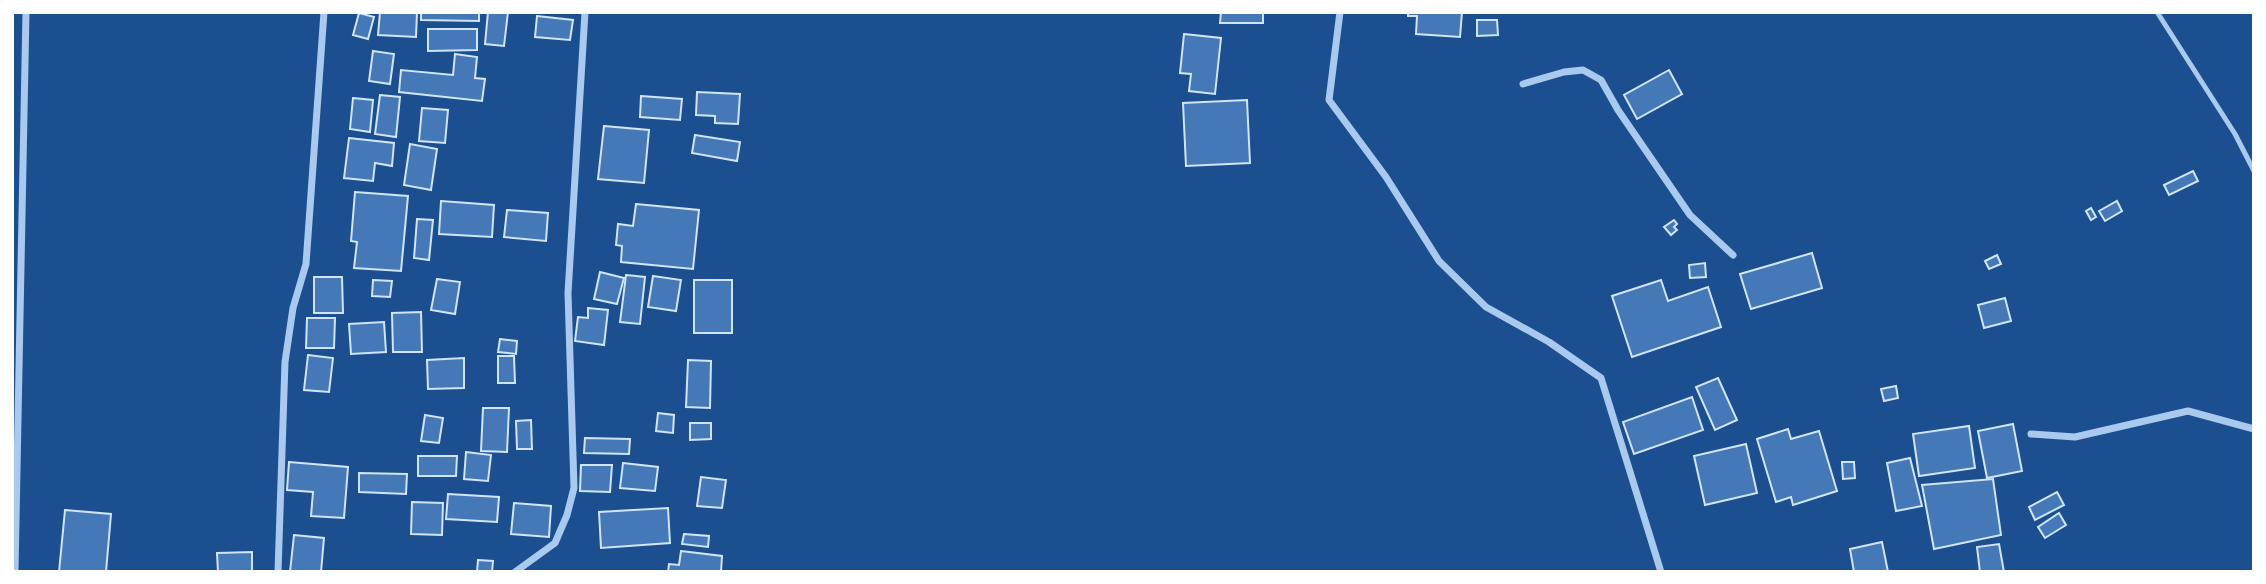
<svg xmlns="http://www.w3.org/2000/svg" width="2266" height="584" font-family="'Work Sans',sans-serif">
<rect width="100%" height="100%" fill="#1b4f8f"/>
<!-- building -->
<g fill="#4478b7" stroke="#cfe3fa" stroke-width="2">
<path d="M380 12H417L416 37 378 35Z"/>
<path d="M421 12H479V21L421 20Z"/>
<path d="M488 12H508L504 46 485 44Z"/>
<path d="M1221 12H1263V23H1220Z"/>
<path d="M1408 12H1462L1460 37 1416 34 1417 16H1408Z"/>
<path d="M359 13 374 17 368 39 353 35Z"/>
<path d="M537 16 573 20 570 40 535 37Z"/>
<path d="M1477 20H1497L1498 35 1477 36Z"/>
<path d="M428 29H477V50L428 51Z"/>
<path d="M1184 34 1221 38 1215 94 1189 91 1191 74 1180 73Z"/>
<path d="M373 51 394 54 390 84 369 81Z"/>
<path d="M455 54 477 57 475 78 485 79 482 101 399 92 401 70 453 75Z"/>
<path d="M1669 70 1682 94 1637 119 1624 95Z"/>
<path d="M697 92 740 94 738 124 715 123V116L696 115Z"/>
<path d="M380 95 400 97 396 137 375 134Z"/>
<path d="M641 96 682 99 680 120 640 117Z"/>
<path d="M353 98 373 100 370 132 350 129Z"/>
<path d="M1247 100 1250 163 1186 166 1183 103Z"/>
<path d="M422 108 448 110 445 143 419 141Z"/>
<path d="M604 126 649 130 644 183 598 179Z"/>
<path d="M695 135 740 142 737 161 692 153Z"/>
<path d="M349 138 394 143 392 166 375 163 373 181 344 178Z"/>
<path d="M410 144 437 149 431 190 404 185Z"/>
<path d="M2193 171 2198 181 2169 195 2164 185Z"/>
<path d="M355 192 408 196 401 271 354 268 357 242 351 241Z"/>
<path d="M441 201 494 205 492 237 439 234Z"/>
<path d="M2117 201 2122 211 2105 221 2099 211Z"/>
<path d="M636 204 699 210 693 269 621 262 622 246 616 245 618 224 633 226Z"/>
<path d="M2091 208 2096 217 2091 220 2086 211Z"/>
<path d="M507 210 548 213 546 241 504 237Z"/>
<path d="M417 219 433 220 429 260 414 258Z"/>
<path d="M1674 220 1677 224 1674 227 1677 230 1671 235 1664 227Z"/>
<path d="M1812 253 1822 288 1751 309 1740 274Z"/>
<path d="M1997 255 2001 264 1989 269 1985 261Z"/>
<path d="M1705 263 1706 277 1690 278 1689 265Z"/>
<path d="M600 272 624 278 617 304 594 299Z"/>
<path d="M626 275 645 277 640 324 620 322Z"/>
<path d="M653 276 681 280 676 311 648 307Z"/>
<path d="M314 277H342L343 313H314Z"/>
<path d="M437 279 460 282 455 314 431 310Z"/>
<path d="M373 280 392 281 390 297 372 296Z"/>
<rect x="694" y="280" width="38" height="53"/>
<path d="M1661 280 1668 301 1708 287 1721 327 1632 357 1612 296Z"/>
<path d="M2005 298 2011 321 1984 328 1978 305Z"/>
<path d="M588 308 608 310 604 345 575 341 578 317 588 318Z"/>
<path d="M421 312 422 352H393L392 313Z"/>
<path d="M307 318H335L334 348H306Z"/>
<path d="M384 322 386 352 351 354 349 324Z"/>
<path d="M500 339 517 341 516 354 498 352Z"/>
<path d="M308 355 333 358 329 392 304 390Z"/>
<path d="M498 356H514L515 383H498Z"/>
<path d="M464 358V388L428 389 427 360Z"/>
<path d="M688 360 711 361 710 408 686 407Z"/>
<path d="M1718 378 1737 420 1715 430 1696 387Z"/>
<path d="M1896 386 1898 398 1884 401 1881 389Z"/>
<path d="M1692 397 1703 430 1634 454 1623 422Z"/>
<path d="M483 408H509L507 452 481 451Z"/>
<path d="M658 413 674 415 673 433 656 431Z"/>
<path d="M425 415 443 418 439 443 421 441Z"/>
<path d="M531 420 532 449H517L516 421Z"/>
<path d="M690 423H711V439L690 440Z"/>
<path d="M2013 424 2022 471 1987 478 1978 431Z"/>
<path d="M1969 426 1975 468 1919 476 1913 434Z"/>
<path d="M1788 429 1791 439 1819 431 1837 491 1793 505 1791 497 1776 502 1757 439Z"/>
<path d="M585 438 630 439 629 454 584 453Z"/>
<path d="M1746 444 1757 493 1705 505 1694 456Z"/>
<path d="M466 452 491 455 488 481 464 479Z"/>
<path d="M418 456H457L456 476H418Z"/>
<path d="M1910 458 1922 506 1896 511 1887 463Z"/>
<path d="M289 462 348 467 344 518 311 516 313 492 287 490Z"/>
<path d="M1842 462H1854L1855 478 1843 479Z"/>
<path d="M623 463 658 467 655 491 620 488Z"/>
<path d="M581 465H612L610 492 580 491Z"/>
<path d="M359 473 407 474 406 494 359 492Z"/>
<path d="M701 477 726 480 722 508 697 506Z"/>
<path d="M1993 479 2001 535 1934 549 1922 485Z"/>
<path d="M2057 492 2064 505 2035 520 2029 507Z"/>
<path d="M448 494 499 497 497 522 446 519Z"/>
<path d="M412 502 443 503 442 535 411 534Z"/>
<path d="M514 503 551 506 549 537 511 534Z"/>
<path d="M668 508 670 543 601 548 599 512Z"/>
<path d="M65 510 111 514 106 572H59Z"/>
<path d="M2059 513 2066 525 2045 538 2038 527Z"/>
<path d="M684 534 709 536 708 547 682 544Z"/>
<path d="M294 535 324 538 321 572H290Z"/>
<path d="M1882 542 1888 572H1854L1850 549Z"/>
<path d="M1999 544 2004 572H1980L1977 547Z"/>
<path d="M681 551 722 556 721 572H668L669 564 679 565Z"/>
<path d="M252 552V572H218L217 553Z"/>
<path d="M478 560 493 561 492 572H477Z"/>
</g>
<g fill="none" stroke-linecap="round" stroke-linejoin="round">
<!-- service -->
<path stroke="#a9c9ee" stroke-width="5" d="M2157 12 2235 134 2254 171"/>
<!-- minor -->
<g stroke="#a9c9ee" stroke-width="7">
<path d="M1340 12 1329 100 1386 177 1439 261 1486 307 1549 342 1601 378 1661 572"/>
<path d="M1523 84 1564 72 1583 70 1601 80 1618 110 1690 215 1733 255"/>
<path d="M2031 434 2075 437 2188 411 2254 429"/>
<path d="M15 572 26 12"/>
<path d="M278 572 285 362 293 308 306 264 324 12"/>
<path d="M515 572 555 543 567 515 574 488 568 293 585 12"/>
</g>
</g>
<!-- border -->
<rect width="2266" height="584" fill="none" stroke="#ffffff" stroke-width="28"/>
</svg>
